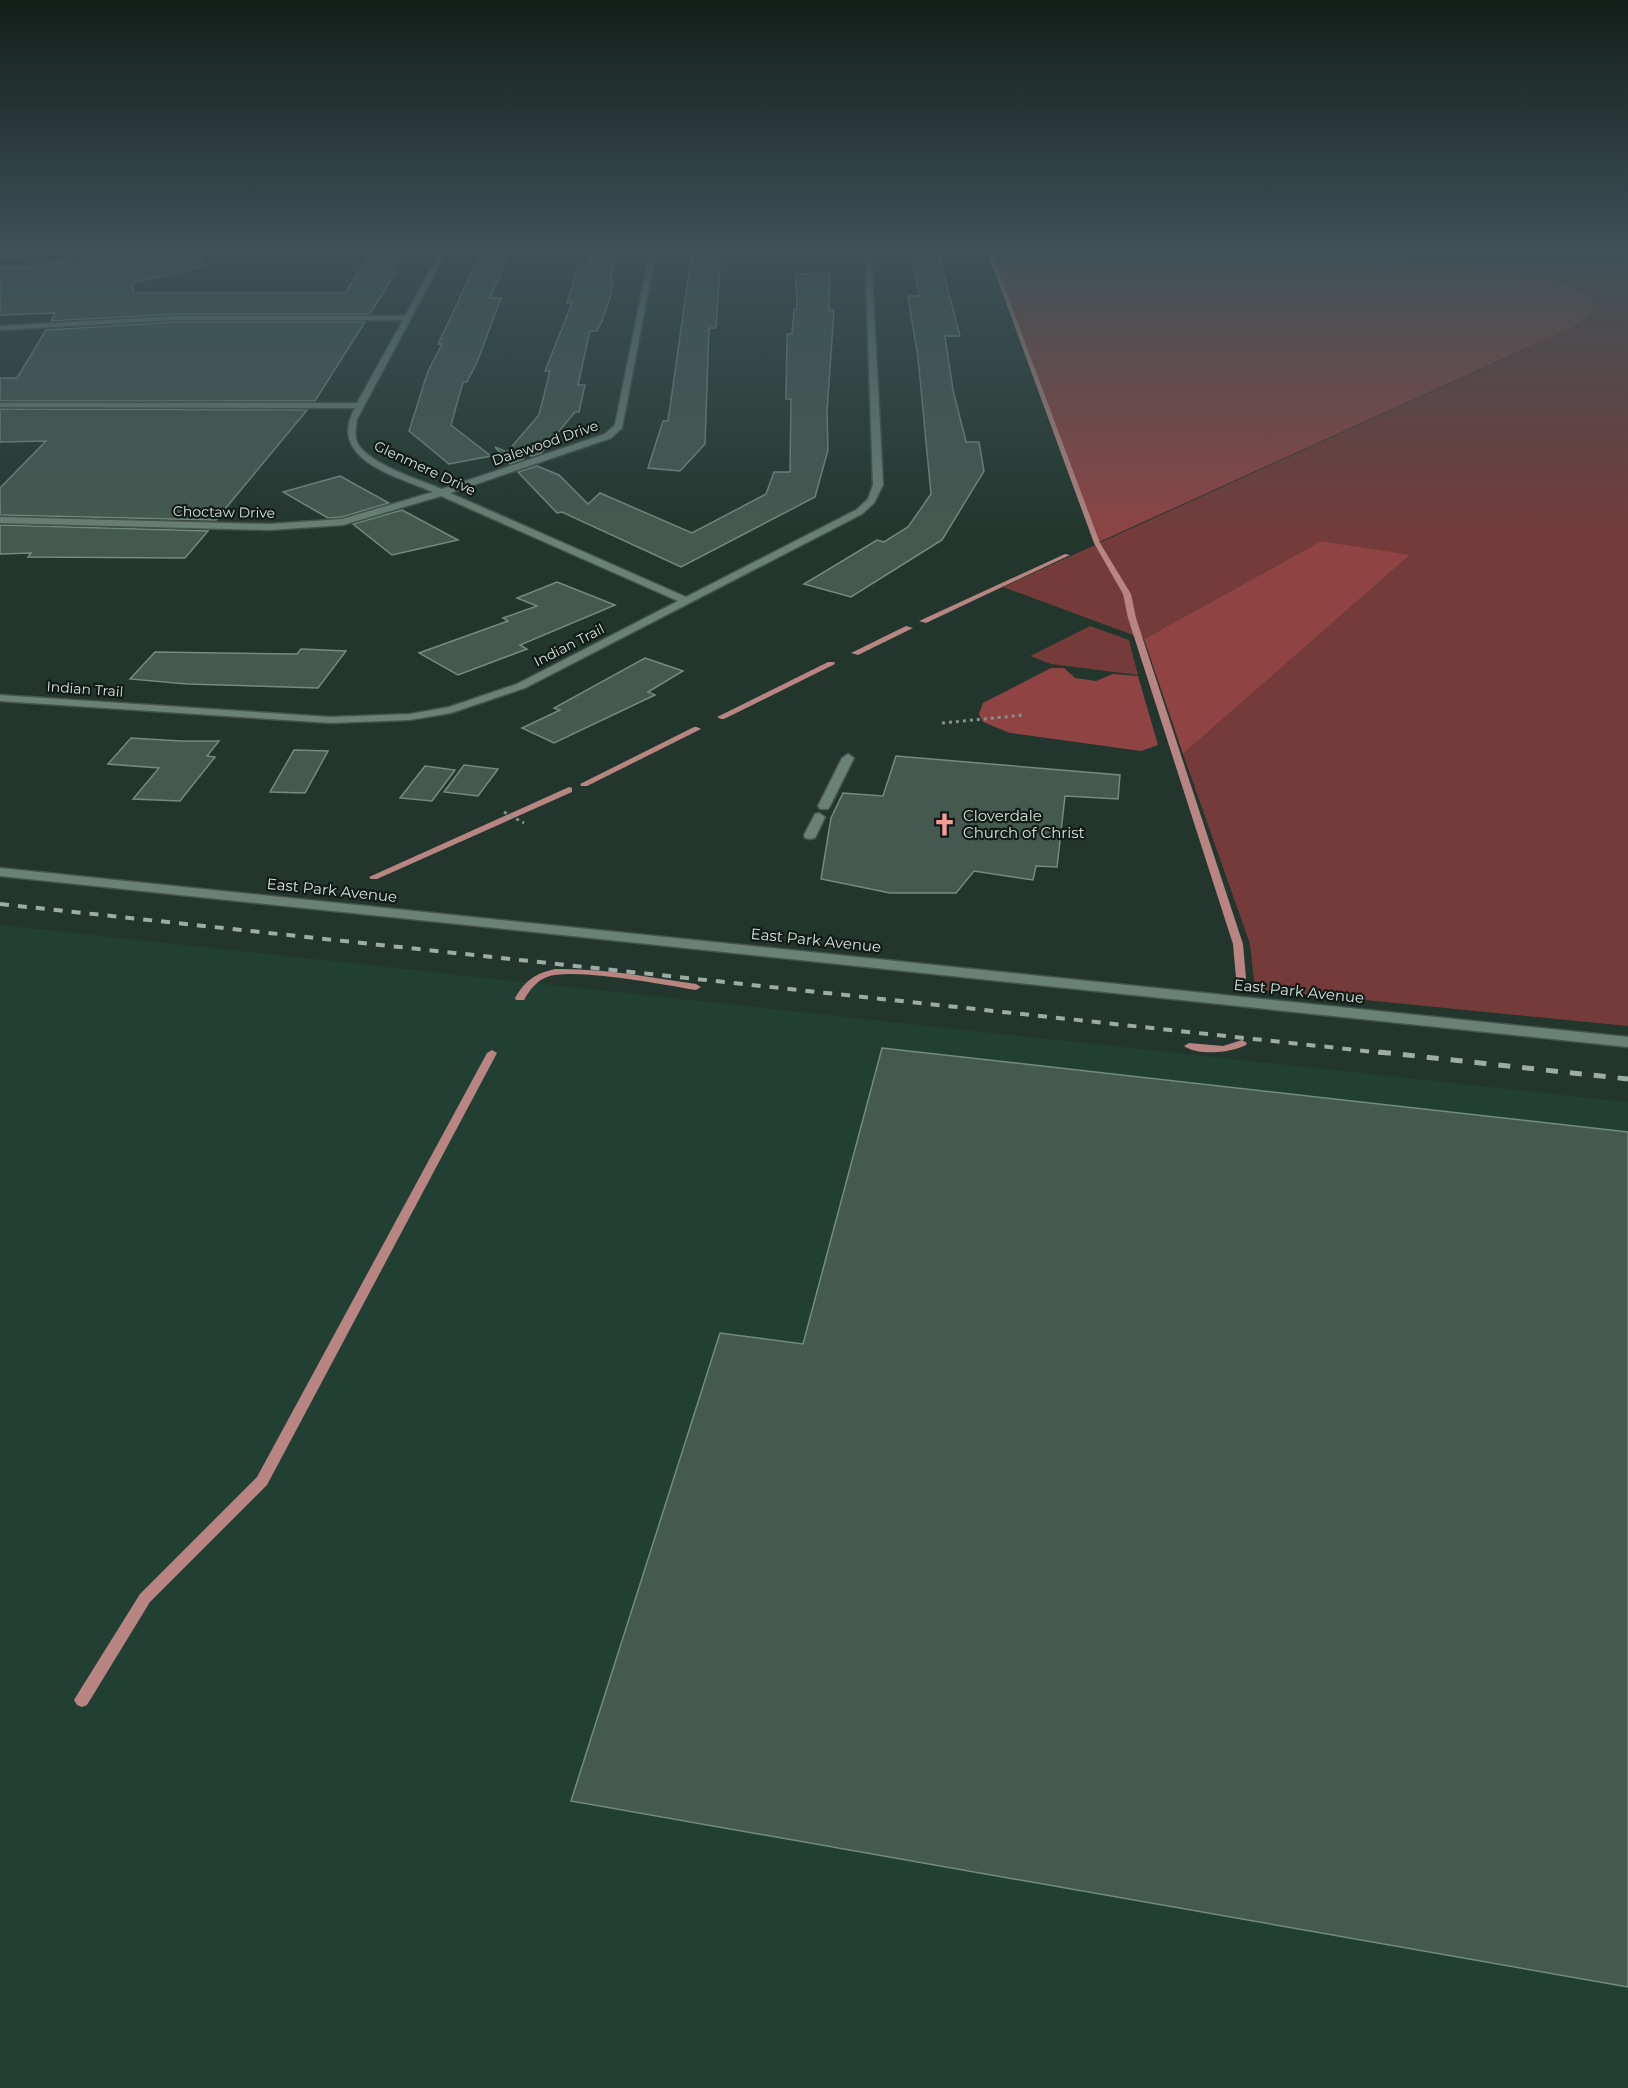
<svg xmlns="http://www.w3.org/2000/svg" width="1628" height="2088" font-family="Montserrat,sans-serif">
<rect width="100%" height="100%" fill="#22362d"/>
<!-- built -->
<path fill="#223f33" d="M0 925 1628 1102V2088H0Z"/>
<!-- green -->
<g fill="#753b3a">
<path d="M1339 251H1628V1026L1255 989 1250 944 1183 754 1409 556 1321 541 1144 639 1003 587 1573 327 1587 317 1589 294 1564 282Z"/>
<path d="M1090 626 1129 640 1138 675 1051 664 1030 656Z"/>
</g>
<!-- forest -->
<g fill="#8f4443">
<path d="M991 251H1339L1564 282 1589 295 1594 306 1587 317 1573 327 1099 542Z"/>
<path d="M1321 541 1410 555 1183 754 1144 639Z"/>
<path d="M1051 668H1064L1075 678 1096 681 1113 674 1138 676 1158 745 1141 751 1010 733 983 722 979 714 983 703Z"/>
</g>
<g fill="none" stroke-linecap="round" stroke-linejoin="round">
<!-- stream -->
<g fill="#b88582" fill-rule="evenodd">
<path d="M987 251H991L1100 543 1131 594 1136 618 1243 944 1246 978 1245 980H1237L1236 978 1233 944 1128 618 1123 594 1094 543Z"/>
<path d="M1065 554 1070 555 926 623 919 621Z"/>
<path d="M906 626 913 628 858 655 851 653Z"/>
<path d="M828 662H834L835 664 724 719H721L717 717Z"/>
<path d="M694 727H697L701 729 587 786H581L580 784Z"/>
<path d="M569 787 572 788V792L377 879H371L369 877Z"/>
<path d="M555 969C603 968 649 977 696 984L701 987 696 990C664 985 574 967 547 977 536 981 529 991 524 1000H516L515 998C526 980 534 974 555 969Z"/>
<path d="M1242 1040 1247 1043 1246 1045C1231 1053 1197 1056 1184 1046L1189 1043 1223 1046Z"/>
<path d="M492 1050 497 1053 267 1485 150 1602 87 1705 82 1707 77 1705 74 1700 77 1695 140 1594 257 1477 487 1053Z"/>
</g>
</g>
<!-- building -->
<g fill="#44594f" stroke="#748b81" stroke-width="1.5">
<path d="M183 251H201L204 266 132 283 134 293H345L370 254H402L392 272H396L370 314H177L51 321 55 313 0 315V267H37V264Z"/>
<path d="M482 251H510L490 298H501L478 360 467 382H463L451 425 491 456 449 464 409 431 428 371 442 344H438Z"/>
<path d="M692 251H721L716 328H709L705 444 680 471 648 468 663 421H668Z"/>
<path d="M938 253 960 336H945L953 390 966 442H979L984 471 942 540 851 597 804 584 877 540 884 542 908 527 931 494 918 358 908 296H919L911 254Z"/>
<path d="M591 255 616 259 610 280H613L610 298 602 321 597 331H590L578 385H585L579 412H575L541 453 533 456 510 454 523 459 510 464 495 447 507 452 539 415 550 371H545L572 303H567L578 266H587Z"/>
<path d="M830 273 829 310H834L827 412 828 450 815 497 681 567 562 512 557 513 518 472 537 466 559 475 588 504 600 493 692 533 766 494 774 472H790L791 399H786L787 334H792L794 309H797L796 274Z"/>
<path d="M177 322H365L315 401H0V378H17L46 330Z"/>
<path d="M0 409 307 410 216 520 0 515V488L46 441 0 442Z"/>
<path d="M340 476 389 503 342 517 328 518 283 492Z"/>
<path d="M402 510 458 540 392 555 353 524Z"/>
<path d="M0 525 208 531 185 558 28 557 31 553 0 554Z"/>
<path d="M557 582 615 605 520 645 527 649 458 675 419 653 508 621 503 618 537 606 517 598Z"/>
<path d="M301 649 346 651 318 688 187 684 130 679 155 652 297 654Z"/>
<path d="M645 658 683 671 648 692 655 695 554 743 522 728 560 710 554 708Z"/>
<path d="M131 738 181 741H219L207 756 215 757 180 801 133 799 159 768 108 764Z"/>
<path d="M294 750 328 751 305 793 270 792Z"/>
<path d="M896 756 1120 775 1118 799 1065 796 1057 867 1036 866 1033 880 974 871 956 893H890L821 879 831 818 843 793 883 796Z"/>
<path d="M464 765 498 769 478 796 444 792Z"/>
<path d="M425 766 455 770 432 801 400 798Z"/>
<path d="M882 1048 1628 1132V1987L571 1801 720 1333 803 1344Z"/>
</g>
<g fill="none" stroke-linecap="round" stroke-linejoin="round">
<defs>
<g id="minor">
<path d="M64 251H96L0 258V254Z"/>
<path d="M441 251H447L357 419C356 427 354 435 357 442 366 463 422 481 442 489L605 434 615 425 650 251H656L622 428 611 438 450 493 686 597 856 510 868 499 873 485 865 251H871L883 485 874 503 862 514 525 688 451 713 410 720 331 723 0 701V695L331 717 410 714 449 707 517 684 678 601 441 496 343 525 270 530 0 523V517L270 524 342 519 433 492C397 476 326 460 355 408L0 407V403H357L403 320H177L0 330V326L177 316H405Z"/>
<path d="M848 754 854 758 830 806 828 809H820L818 806 842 758Z"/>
<path d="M819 813 825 817 815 838 810 839 805 838 804 835 815 814Z"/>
<path d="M0 868 1628 1037V1047L0 876Z"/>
</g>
</defs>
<!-- minor casing -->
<use href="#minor" stroke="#42544c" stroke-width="3"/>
<!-- path -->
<g stroke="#84938c" stroke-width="3" stroke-dasharray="3 4" stroke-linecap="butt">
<path d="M942 723 1025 715"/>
<path d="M504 812 524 823"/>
</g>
<!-- minor -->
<use href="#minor" fill="#6a8176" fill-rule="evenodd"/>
<!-- rail-far1 -->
<path stroke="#9daca5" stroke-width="4" stroke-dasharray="9 9" stroke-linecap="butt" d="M0 904 1393 1054"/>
<!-- rail -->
<path stroke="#9daca5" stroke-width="5" stroke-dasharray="12 12" stroke-linecap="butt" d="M1379 1052 1628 1079"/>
</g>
<!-- sky -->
<linearGradient id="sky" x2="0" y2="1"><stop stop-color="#131e19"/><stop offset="0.46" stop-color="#3e5257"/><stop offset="1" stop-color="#3e5257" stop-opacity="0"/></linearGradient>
<rect width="1628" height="543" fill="url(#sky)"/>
<!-- icons -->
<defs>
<symbol id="church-bare" viewBox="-9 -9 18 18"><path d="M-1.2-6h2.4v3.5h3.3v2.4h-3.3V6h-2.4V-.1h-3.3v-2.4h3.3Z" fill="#f59b98" stroke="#121b17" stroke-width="2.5" paint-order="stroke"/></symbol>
</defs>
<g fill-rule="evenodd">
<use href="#church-bare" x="928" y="808" width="33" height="33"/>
</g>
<g text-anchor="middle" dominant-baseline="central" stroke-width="4.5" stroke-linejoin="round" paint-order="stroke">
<!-- far-street labels -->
<g font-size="14" fill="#d4e0da" stroke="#121b17">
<text transform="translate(545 443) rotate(-19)">Dalewood Drive</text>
<text transform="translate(425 468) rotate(25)">Glenmere Drive</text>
<text transform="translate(224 512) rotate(1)">Choctaw Drive</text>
<text transform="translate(569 645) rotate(-27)">Indian Trail</text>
<text transform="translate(85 689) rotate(4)">Indian Trail</text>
</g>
<!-- poi labels -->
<g font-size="15" fill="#d4e0da" stroke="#121b17" text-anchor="start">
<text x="963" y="815">Cloverdale<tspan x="963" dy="17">Church of Christ</tspan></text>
</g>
<!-- street labels -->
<g font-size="15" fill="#d4e0da" stroke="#121b17">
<text transform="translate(332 890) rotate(6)">East Park Avenue</text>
<text transform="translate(816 940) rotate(6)">East Park Avenue</text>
<text transform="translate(1299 991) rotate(6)">East Park Avenue</text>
</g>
</g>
</svg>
